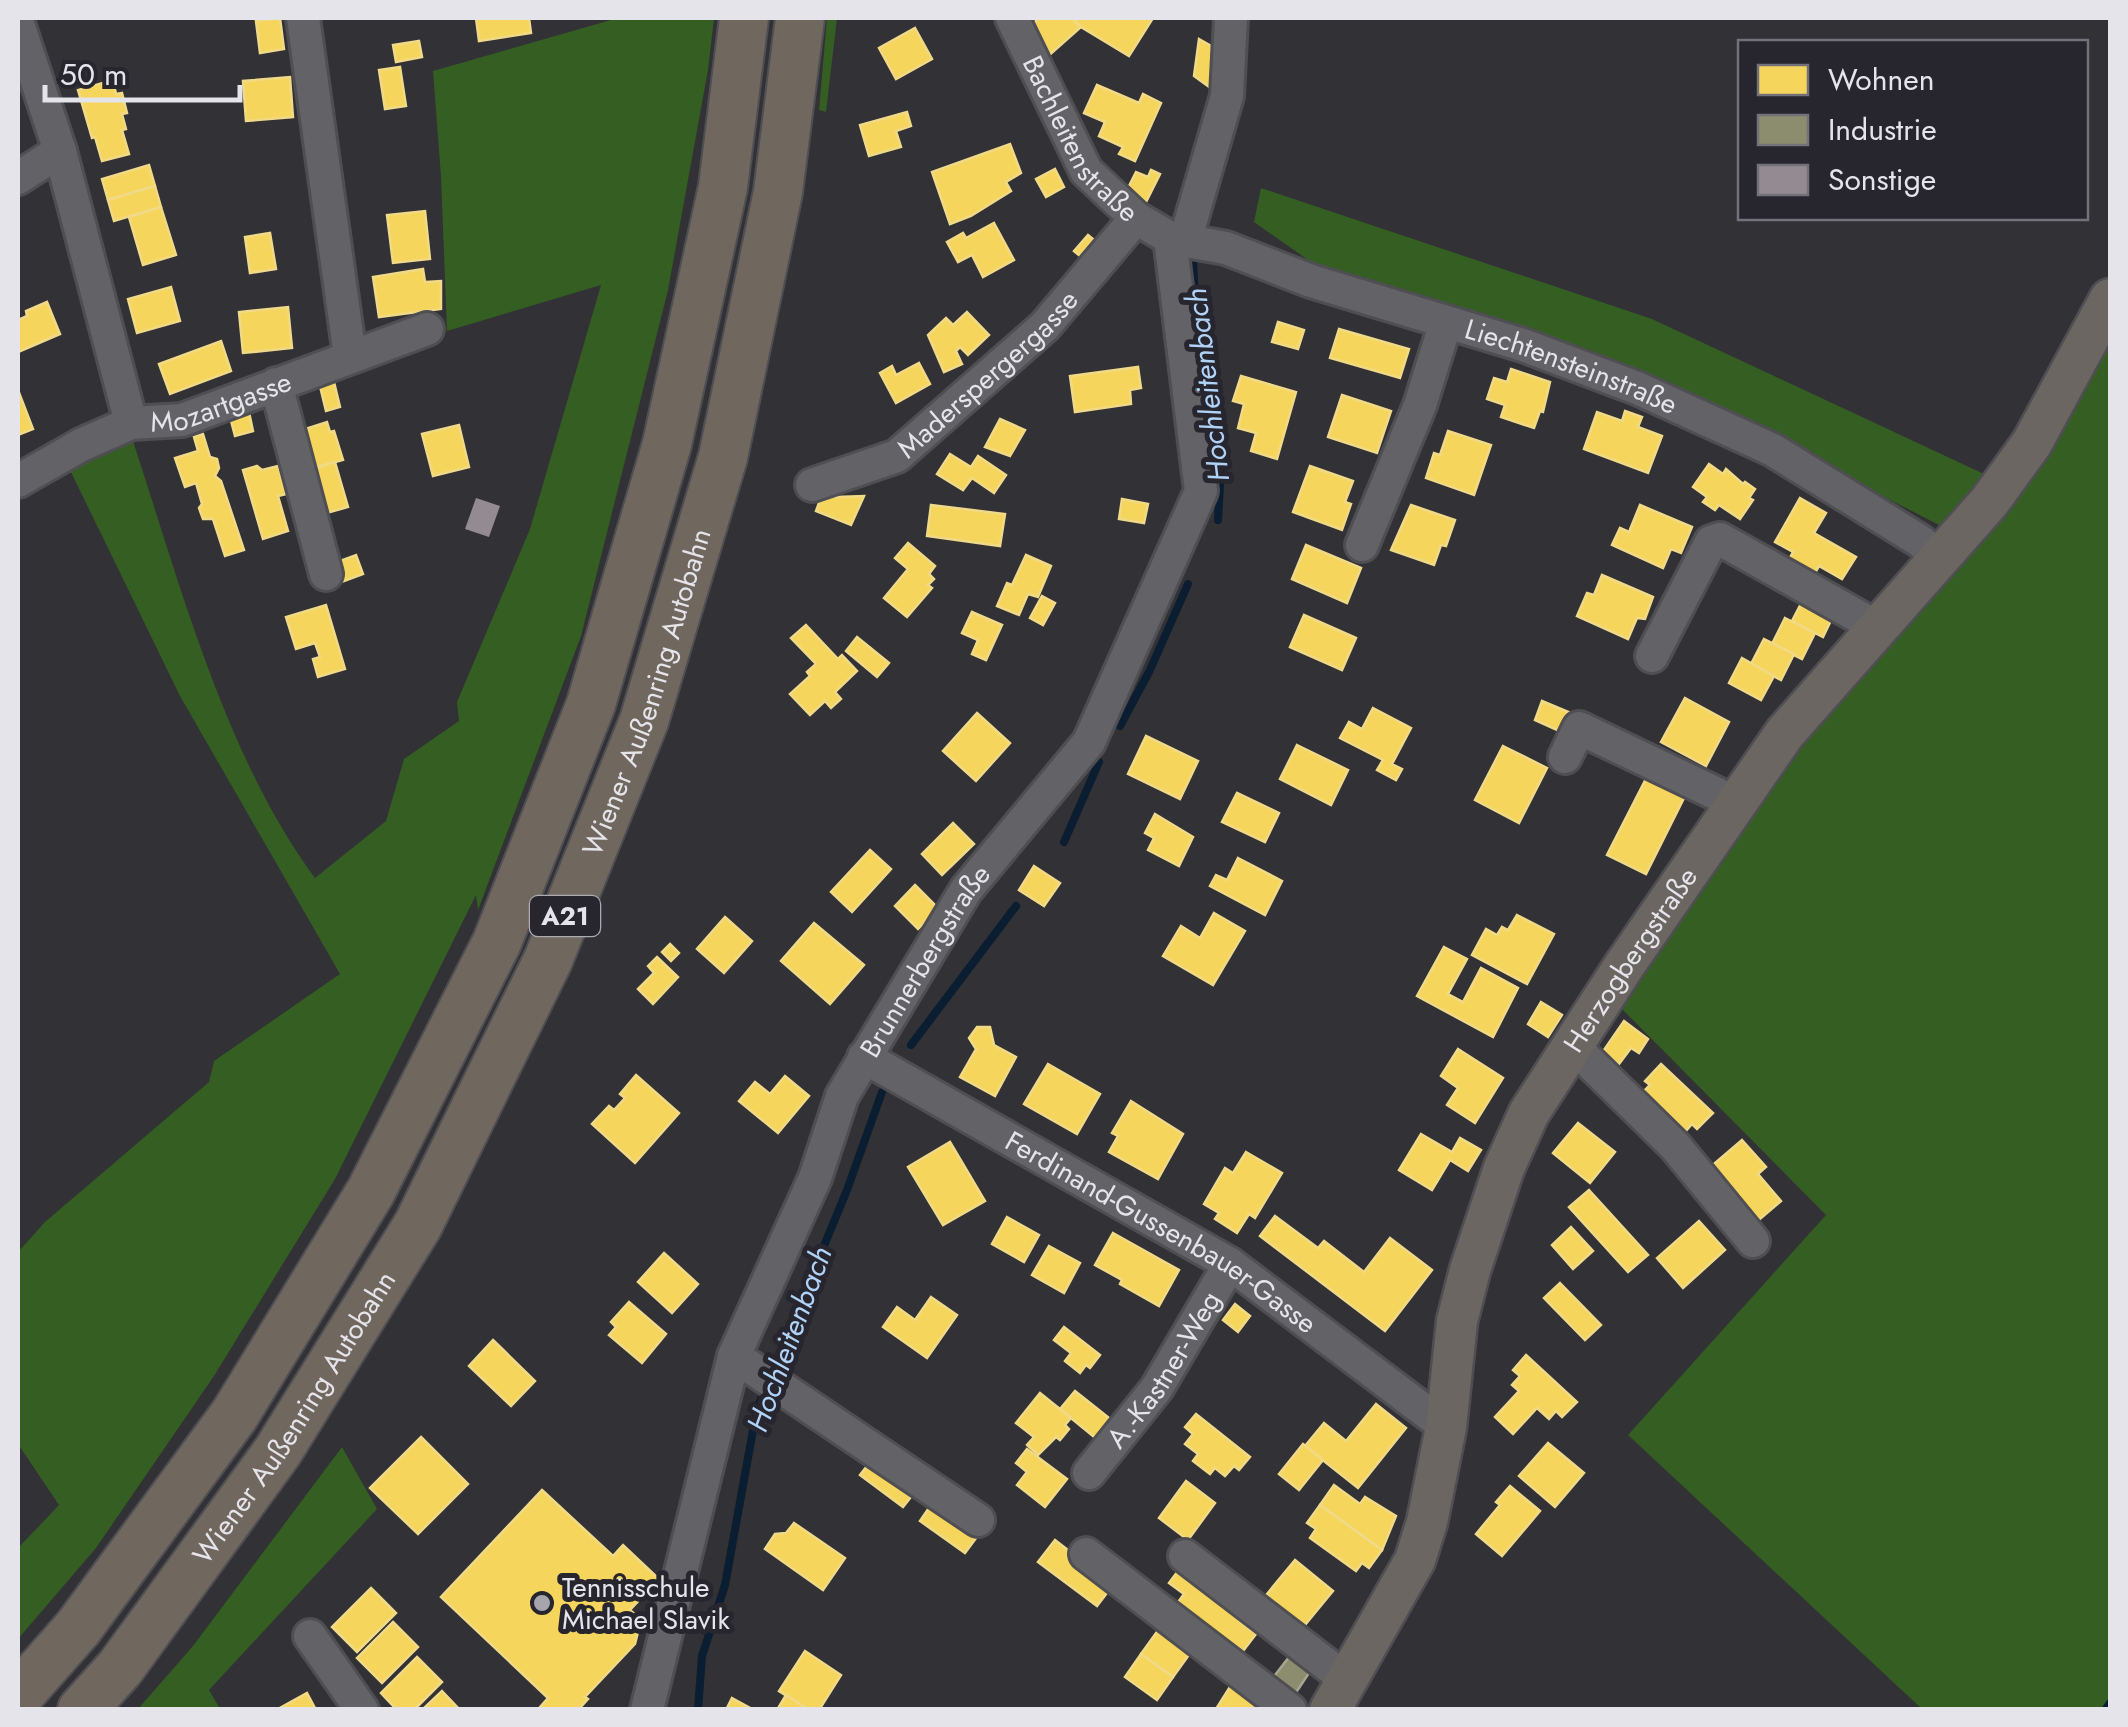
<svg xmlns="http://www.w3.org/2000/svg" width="2128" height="1727" font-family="Jost,sans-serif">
<rect width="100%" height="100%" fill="#323136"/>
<!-- green -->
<g fill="#345e22">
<path d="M618 18H714L708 70 668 290 581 636 478 910 476 895 335 1179 214 1376 96 1548 18 1639V1548L59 1505 18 1444V1252L45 1222 209 1082 214 1061 340 974 180 696 68 466 133 441C180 584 225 756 315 878L386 821 404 759 459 721 457 702 530 529 601 285 447 331 441 177 433 71Z"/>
<path d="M827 18H837L826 112 819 110Z"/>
<path d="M1261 188 1652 319 1984 474 1945 528 1620 362 1311 262 1254 222Z"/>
<path d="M2110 333V1709H1922L1628 1435 1826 1215 1622 1009 1799 740 1998 523 2015 499Z"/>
<path d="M342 1447 377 1509 209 1690 220 1709H138L193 1646Z"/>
</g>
<!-- homes -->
<g fill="#f6d55c" stroke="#f1da87" stroke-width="2.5">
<path d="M280 18 284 49 260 53 256 21Z"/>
<path d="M476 18H529L531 33 479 41Z"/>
<path d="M1038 18H1072L1081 27 1046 58 1031 27Z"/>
<path d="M1072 18H1153L1129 56 1081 27Z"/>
<path d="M915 28 932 59 896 79 879 48Z"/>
<path d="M1199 39 1220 51 1216 92 1194 76Z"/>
<path d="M419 41 422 57 396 62 393 45Z"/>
<path d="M400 67 406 106 385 109 379 70Z"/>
<path d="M290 77 293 117 246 121 243 81Z"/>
<path d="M113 80 116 94 122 93 127 113 122 114 126 129 122 130 129 154 102 161 95 137 92 138 78 90Z"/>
<path d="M1097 85 1139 103 1143 94 1161 103 1135 161 1119 154 1123 147 1099 136 1105 122 1084 113Z"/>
<path d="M907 112 911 126 896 131 901 147 869 156 860 125Z"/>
<path d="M1010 144 1021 173 1006 182 1011 191 971 216 950 224 932 172Z"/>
<path d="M149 165 155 186 108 200 102 179Z"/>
<path d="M1055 169 1064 187 1046 197 1036 179Z"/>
<path d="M1151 170 1160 174 1146 202 1126 192 1136 172 1148 177Z"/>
<path d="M155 186 161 207 114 221 108 200Z"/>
<path d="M161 207 176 255 143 265 129 217Z"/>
<path d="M425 211 430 259 393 263 387 215Z"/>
<path d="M994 223 1014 260 983 277 972 255 958 262 947 242 963 233 966 238Z"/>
<path d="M270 233 276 269 250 273 245 237Z"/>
<path d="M1088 235 1094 240 1080 256 1074 251Z"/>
<path d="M423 269 425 282 441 281V309L379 317 373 277Z"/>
<path d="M171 287 180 321 137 333 128 299Z"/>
<path d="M47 302 60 334 18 352V320L27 316 26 311Z"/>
<path d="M288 307 292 348 243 353 239 312Z"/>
<path d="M967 312 989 335 968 355 960 347 956 351 962 364 944 372 928 335 946 318 953 325Z"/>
<path d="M1278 322 1304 330 1298 349 1272 342Z"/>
<path d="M1339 329 1409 349 1400 378 1330 358Z"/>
<path d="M221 341 231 371 170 394 159 364Z"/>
<path d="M919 363 930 384 896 403 880 373 892 366 896 375Z"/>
<path d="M1138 367 1141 388 1130 390 1131 404 1075 412 1070 376Z"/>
<path d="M1511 369 1550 382 1543 412 1540 411 1534 428 1501 417 1505 405 1487 399 1494 378 1507 382Z"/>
<path d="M1241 376 1296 392 1277 459 1251 451 1256 433 1238 428 1244 404 1233 401Z"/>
<path d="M334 382 340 407 326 411 320 386Z"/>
<path d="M18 390 33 429 18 435Z"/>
<path d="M1342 395 1391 411 1377 453 1328 437Z"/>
<path d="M1625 411 1642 417 1638 427 1662 436 1648 473 1584 449 1597 412 1622 421Z"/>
<path d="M249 412 253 431 235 436 230 417Z"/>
<path d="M1000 419 1025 430 1010 456 985 447Z"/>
<path d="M327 422 330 432 334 431 343 460 310 469 302 440 308 439 305 429Z"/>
<path d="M459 425 469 467 433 476 422 434Z"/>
<path d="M1448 431 1491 445 1474 495 1426 478 1434 453 1440 455Z"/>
<path d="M203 434 210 457 217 459 219 468 215 476 221 481 244 550 225 556 213 519H203L199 508 202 504 196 483 185 487 175 458 198 451 194 437Z"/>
<path d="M950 454 971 467 978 456 1006 475 994 493 972 478 963 490 937 474Z"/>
<path d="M335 462 348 507 323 514 310 469Z"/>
<path d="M1709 464 1723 474 1726 469 1743 484 1745 482 1755 489 1749 498 1753 500 1740 519 1719 505 1715 510 1703 502 1707 497 1693 487Z"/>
<path d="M257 466 262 470 278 466 286 494 278 496 288 531 263 539 243 470Z"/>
<path d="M1310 466 1353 481 1345 502 1351 504 1342 530 1293 512Z"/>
<path d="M823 492 835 497 864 496 851 525 816 511Z"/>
<path d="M1800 498 1826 513 1814 533 1856 557 1842 579 1819 566 1812 578 1787 563 1793 552 1775 542Z"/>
<path d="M1122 499 1148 504 1144 523 1119 519Z"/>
<path d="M931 505 1005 514 1000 546 927 536Z"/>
<path d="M1411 505 1455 520 1446 546 1441 545 1434 565 1391 550Z"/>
<path d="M1640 505 1692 527 1681 553 1671 549 1663 568 1612 545 1620 528 1629 532Z"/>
<path d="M908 543 935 566 929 574 934 579 928 585 932 588 907 617 884 598 908 569 895 558Z"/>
<path d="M1306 545 1361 568 1347 603 1292 579Z"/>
<path d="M356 555 363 574 339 583 332 564Z"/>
<path d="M1026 555 1051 566 1038 597 1028 594 1019 615 997 606 1007 583 1012 585Z"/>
<path d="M1602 575 1653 597 1645 619 1637 618 1628 639 1577 616 1587 593 1594 595Z"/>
<path d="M1042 596 1055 603 1043 625 1030 618Z"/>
<path d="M1805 596 1835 612 1823 637 1792 621Z"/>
<path d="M326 605 345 669 318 677 313 659 320 657 315 643 296 649 286 617Z"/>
<path d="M972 612 1002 625 986 660 972 654 978 640 962 633Z"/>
<path d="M1304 615 1356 638 1342 670 1290 647Z"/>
<path d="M1785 618 1815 633 1802 659 1772 644Z"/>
<path d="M806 625 838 659 842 655 857 671 835 692 841 699 831 708 825 701 810 715 790 694 810 676 807 672 816 664 791 638Z"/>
<path d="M857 637 889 663 877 677 846 651Z"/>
<path d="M1764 639 1794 654 1781 680 1751 664Z"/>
<path d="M1742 658 1774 676 1761 700 1729 683Z"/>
<path d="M1685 698 1729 722 1706 766 1661 742Z"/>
<path d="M1542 701 1573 714 1564 733 1535 720Z"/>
<path d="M1373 708 1411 728 1392 764 1402 769 1396 780 1377 770 1383 760 1340 738 1349 722 1362 729Z"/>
<path d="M977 713 1010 743 976 781 943 751Z"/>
<path d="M1146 736 1198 761 1180 799 1128 774Z"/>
<path d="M1297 745 1348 770 1331 805 1280 779Z"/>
<path d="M1503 746 1547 768 1519 823 1475 800Z"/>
<path d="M1651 769 1689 788 1646 874 1607 855Z"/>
<path d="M1237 793 1279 813 1265 842 1222 822Z"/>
<path d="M1155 814 1193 837 1179 866 1148 850 1154 838 1145 833Z"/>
<path d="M953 823 974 844 942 875 922 854Z"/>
<path d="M870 850 891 869 852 912 831 892Z"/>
<path d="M1238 858 1282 881 1265 915 1210 886 1216 875 1227 880Z"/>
<path d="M1034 866 1060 883 1044 906 1019 890Z"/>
<path d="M915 885 938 908 918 929 895 906Z"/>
<path d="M1214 913 1245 931 1213 985 1163 956 1181 926 1200 938Z"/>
<path d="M1517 915 1554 934 1527 984 1472 955 1486 929 1497 935 1502 927 1508 930Z"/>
<path d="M725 917 752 941 724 973 697 949Z"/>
<path d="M814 923 864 965 830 1004 781 961Z"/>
<path d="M670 944 679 953 671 961 662 952Z"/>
<path d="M1444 947 1467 959 1448 994 1463 1002 1481 968 1518 988 1493 1037 1417 996Z"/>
<path d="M657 957 678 977 653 1004 638 989 654 973 648 966Z"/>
<path d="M1541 1002 1562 1015 1548 1037 1528 1024Z"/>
<path d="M1624 1021 1648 1039 1639 1053 1631 1048 1619 1064 1602 1053Z"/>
<path d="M977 1027H990L994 1045 1016 1057 995 1096 960 1077 976 1049 969 1038Z"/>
<path d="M1458 1049 1503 1078 1475 1123 1447 1105 1458 1088 1441 1076Z"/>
<path d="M1048 1064 1100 1094 1077 1134 1024 1104Z"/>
<path d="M1661 1064 1713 1113 1697 1129 1692 1124 1685 1132 1643 1092 1650 1085 1645 1081Z"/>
<path d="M636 1075 679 1113 635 1163 592 1124 609 1106 614 1110 625 1098 620 1094Z"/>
<path d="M785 1076 809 1096 778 1133 739 1101 755 1082 770 1094Z"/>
<path d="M1131 1101 1183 1134 1158 1179 1109 1152 1118 1136 1112 1133Z"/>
<path d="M1578 1123 1615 1152 1590 1183 1553 1153Z"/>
<path d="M1421 1134 1452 1152 1460 1138 1481 1150 1468 1171 1450 1160 1432 1190 1399 1170Z"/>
<path d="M1742 1140 1766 1167 1758 1174 1781 1201 1754 1224 1707 1170Z"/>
<path d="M950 1142 985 1201 943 1225 908 1167Z"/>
<path d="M1246 1152 1282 1173 1255 1218 1249 1214 1237 1233 1215 1219 1219 1213 1204 1204 1225 1168 1233 1173Z"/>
<path d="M1589 1190 1648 1255 1628 1272 1569 1207Z"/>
<path d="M1275 1216 1318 1248 1324 1241 1364 1272 1390 1238 1432 1270 1385 1331 1260 1236Z"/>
<path d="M1007 1217 1039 1235 1024 1262 992 1244Z"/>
<path d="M1699 1221 1725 1250 1683 1288 1657 1258Z"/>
<path d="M1571 1227 1593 1251 1573 1269 1552 1245Z"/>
<path d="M1113 1233 1179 1270 1159 1306 1120 1284 1122 1280 1095 1265Z"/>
<path d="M1049 1246 1080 1263 1064 1293 1032 1275Z"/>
<path d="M664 1253 698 1284 672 1313 638 1282Z"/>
<path d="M1560 1283 1601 1325 1585 1340 1544 1298Z"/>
<path d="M931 1297 957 1315 927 1358 883 1327 897 1307 915 1320Z"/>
<path d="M629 1302 666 1334 642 1363 609 1335 616 1327 611 1322Z"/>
<path d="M1235 1304 1250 1316 1238 1332 1223 1320Z"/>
<path d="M1064 1327 1100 1355 1090 1368 1086 1365 1080 1373 1065 1361 1071 1353 1054 1340Z"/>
<path d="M493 1340 535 1381 511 1406 469 1366Z"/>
<path d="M1526 1355 1577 1402 1562 1417 1556 1411 1549 1419 1537 1408 1513 1434 1495 1417 1519 1391 1512 1385 1520 1376 1513 1370Z"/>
<path d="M1075 1391 1114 1422 1099 1441 1060 1409Z"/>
<path d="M1040 1393 1071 1418 1065 1425 1069 1429 1060 1440 1056 1437 1038 1455 1027 1445 1034 1437 1016 1423Z"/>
<path d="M1376 1404 1406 1428 1358 1488 1305 1446 1324 1423 1346 1441Z"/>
<path d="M1196 1414 1250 1457 1239 1470 1234 1466 1225 1476 1215 1468 1210 1474 1193 1461 1198 1454 1185 1444 1193 1434 1185 1427Z"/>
<path d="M421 1437 468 1484 418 1534 370 1488Z"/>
<path d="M1548 1443 1584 1473 1555 1507 1519 1476Z"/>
<path d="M1303 1444 1323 1460 1299 1490 1279 1474Z"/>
<path d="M1027 1449 1067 1479 1045 1507 1017 1485 1027 1472 1016 1463Z"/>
<path d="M874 1457 918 1488 903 1507 860 1475Z"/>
<path d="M1186 1481 1215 1503 1188 1540 1159 1518Z"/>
<path d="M1334 1485 1360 1504 1365 1497 1396 1516 1382 1550 1320 1505Z"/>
<path d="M1510 1486 1540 1511 1502 1556 1476 1534 1500 1505 1496 1502Z"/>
<path d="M542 1490 613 1556 623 1545 659 1579 630 1610 641 1620 635 1644 585 1697 588 1699 578 1710H542L540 1707 548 1698 441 1597Z"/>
<path d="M933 1502 979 1534 965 1553 920 1521Z"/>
<path d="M1320 1505 1382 1550 1369 1568 1362 1563 1356 1571 1310 1538 1316 1529 1307 1523Z"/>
<path d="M794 1523 845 1558 823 1590 765 1549 775 1534 786 1533Z"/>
<path d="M1055 1540 1113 1585 1097 1606 1038 1562Z"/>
<path d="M1295 1560 1333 1591 1300 1631 1262 1600Z"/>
<path d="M1181 1567 1245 1616 1240 1622 1256 1634 1243 1651 1176 1605 1184 1594 1169 1583Z"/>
<path d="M371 1588 396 1613 357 1652 332 1627Z"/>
<path d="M393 1622 418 1647 382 1683 357 1658Z"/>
<path d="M1159 1629 1191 1652 1173 1677 1141 1654Z"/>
<path d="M805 1651 841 1675 819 1710H809L779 1691Z"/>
<path d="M1141 1654 1173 1677 1157 1700 1125 1677Z"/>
<path d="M417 1657 442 1682 414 1710H397L381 1693Z"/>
<path d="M1233 1682 1268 1710 1216 1709Z"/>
<path d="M442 1691 460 1710H422Z"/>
<path d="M307 1693 316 1710H276Z"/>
<path d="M786 1695 809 1710H777Z"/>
<path d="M732 1698 754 1710H726Z"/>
</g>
<!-- industry -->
<path fill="#8c8c6e" stroke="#a7a693" stroke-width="2.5" d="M1289 1657 1309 1673 1291 1700 1268 1684Z"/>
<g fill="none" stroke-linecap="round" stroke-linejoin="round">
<!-- stream -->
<g stroke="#0a1d31" stroke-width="8">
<path d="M1196 321 1193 260 1196 251"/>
<path d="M1205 395 1221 468 1218 520"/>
<path d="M1120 726 1150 670 1188 584"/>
<path d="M1064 842 1099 762"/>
<path d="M911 1045 1016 906"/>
<path d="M772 1372 847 1190 882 1092"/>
<path d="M698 1710 702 1656 725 1585 757 1408 765 1390"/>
<path d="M2105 1710 2110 1703"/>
</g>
</g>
<!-- building -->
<path fill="#948a92" d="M476 498 500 506 489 537 465 529Z"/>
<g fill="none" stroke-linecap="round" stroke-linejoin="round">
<defs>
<g id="minor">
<path d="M303 18 350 356"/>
<path id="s1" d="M1012 18 1086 171 1136 218 1170 238 1226 248 1311 281 1523 345 1637 388 1773 450 1920 541 1941 558"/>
<path d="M18 24 60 151 131 423"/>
<path d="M18 178 60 151"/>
<path d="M1185 241 1227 96 1231 18"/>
<path d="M276 384 326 574"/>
<path id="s2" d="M18 481 81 445 131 423 182 420 427 329"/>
<path id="s3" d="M812 485 897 456 1045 326 1136 218"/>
<path d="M1362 545 1420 405 1446 322"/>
<path d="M1652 656 1711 542 1720 539 1877 627"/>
<path d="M1565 757 1579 728 1736 803"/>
<path d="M1572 1045 1675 1146 1753 1241"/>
<path id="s4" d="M864 1057 1230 1264 1446 1427"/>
<path d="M734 1356 978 1520"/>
<path id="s5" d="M1089 1473 1157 1388 1230 1264"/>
<path d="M1086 1554 1290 1710"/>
<path d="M1185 1556 1347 1680"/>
<path d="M310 1636 362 1710"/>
<path id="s6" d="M647 1710 734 1356 815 1178 842 1096 966 890 1089 742 1201 491 1170 238"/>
</g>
<g id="major">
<path id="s7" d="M1330 1710 1415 1560 1427 1522 1446 1427 1457 1321 1470 1270 1504 1168 1529 1113 1624 966 1785 733 1990 501 2032 443 2110 299"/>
</g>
<g id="highway">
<path d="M18 1696 78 1628 235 1414 371 1191 497 942 591 704 667 444 723 187 744 18"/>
<path id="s8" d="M82 1710 120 1668 278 1451 418 1225 548 960 644 721 723 457 778 192 800 18"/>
</g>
</defs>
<!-- minor casing -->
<use href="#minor" stroke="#4f4e53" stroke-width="38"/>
<!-- major casing -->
<use href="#major" stroke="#4f4e53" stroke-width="45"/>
<!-- highway casing -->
<use href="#highway" stroke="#4f4e53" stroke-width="52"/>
<!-- minor -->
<use href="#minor" stroke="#636266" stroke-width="32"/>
<!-- major -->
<use href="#major" stroke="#6c6662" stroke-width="40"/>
<!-- highway -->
<use href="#highway" stroke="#70675f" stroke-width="48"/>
</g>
<!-- markers -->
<circle fill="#a6a5ab" stroke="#27252e" stroke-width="4" cx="542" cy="1603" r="10"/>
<g text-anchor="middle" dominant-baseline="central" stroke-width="10" stroke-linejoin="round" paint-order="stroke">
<!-- shield labels -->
<rect fill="#27252e" stroke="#acabb2" stroke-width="2.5" x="530" y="896" width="70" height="40" rx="8"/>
<g font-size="25" font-weight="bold" fill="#e5e4ea">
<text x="565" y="916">A21</text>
</g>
<!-- street labels -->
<g font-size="28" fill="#e5e4ea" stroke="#27252e">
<text stroke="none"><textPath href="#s1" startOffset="140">Bachleitenstraße</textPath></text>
<text stroke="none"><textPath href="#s1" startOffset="700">Liechtensteinstraße</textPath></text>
<text stroke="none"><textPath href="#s3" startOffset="212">Maderspergergasse</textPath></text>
<text stroke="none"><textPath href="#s2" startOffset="220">Mozartgasse</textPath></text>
<text stroke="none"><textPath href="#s8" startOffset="1172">Wiener Außenring Autobahn</textPath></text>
<text stroke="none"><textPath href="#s7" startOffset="820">Herzogbergstraße</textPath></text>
<text stroke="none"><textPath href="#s6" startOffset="805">Brunnerbergstraße</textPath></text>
<text stroke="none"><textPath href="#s4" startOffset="345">Ferdinand-Gussenbauer-Gasse</textPath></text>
<text stroke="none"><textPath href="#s5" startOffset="128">A.-Kastner-Weg</textPath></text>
<text stroke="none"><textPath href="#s8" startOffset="362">Wiener Außenring Autobahn</textPath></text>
</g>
<!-- poi labels -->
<g font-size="28" fill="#e5e4ea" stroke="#27252e" text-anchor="start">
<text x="562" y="1587">Tennisschule<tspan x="562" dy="32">Michael Slavik</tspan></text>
</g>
<!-- water labels -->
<g font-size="30" font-style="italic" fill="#b0d2f6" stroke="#27252e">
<text transform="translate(1207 385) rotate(-97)">Hochleitenbach</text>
<text transform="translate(789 1339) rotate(-70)">Hochleitenbach</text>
</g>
</g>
<!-- border -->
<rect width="2128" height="1727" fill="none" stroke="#e5e4ea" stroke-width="40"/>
<!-- legend -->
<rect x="1738" y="40" width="350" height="180" fill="#27252e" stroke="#737179" stroke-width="2.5"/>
<rect x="1758" y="65" width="50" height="30" fill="#f6d55c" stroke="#737179" stroke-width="2.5"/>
<text x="1828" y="90" font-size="30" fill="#e5e4ea">Wohnen</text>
<rect x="1758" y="115" width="50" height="30" fill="#8c8c6e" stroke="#737179" stroke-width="2.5"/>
<text x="1828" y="140" font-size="30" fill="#e5e4ea">Industrie</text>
<rect x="1758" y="165" width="50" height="30" fill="#948a92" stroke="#737179" stroke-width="2.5"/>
<text x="1828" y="190" font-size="30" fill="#e5e4ea">Sonstige</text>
<!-- scale -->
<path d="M45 85v15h195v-15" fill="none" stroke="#e5e4ea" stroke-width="5"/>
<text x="60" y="85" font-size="30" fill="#e5e4ea" stroke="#27252e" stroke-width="8" paint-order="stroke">50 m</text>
</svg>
